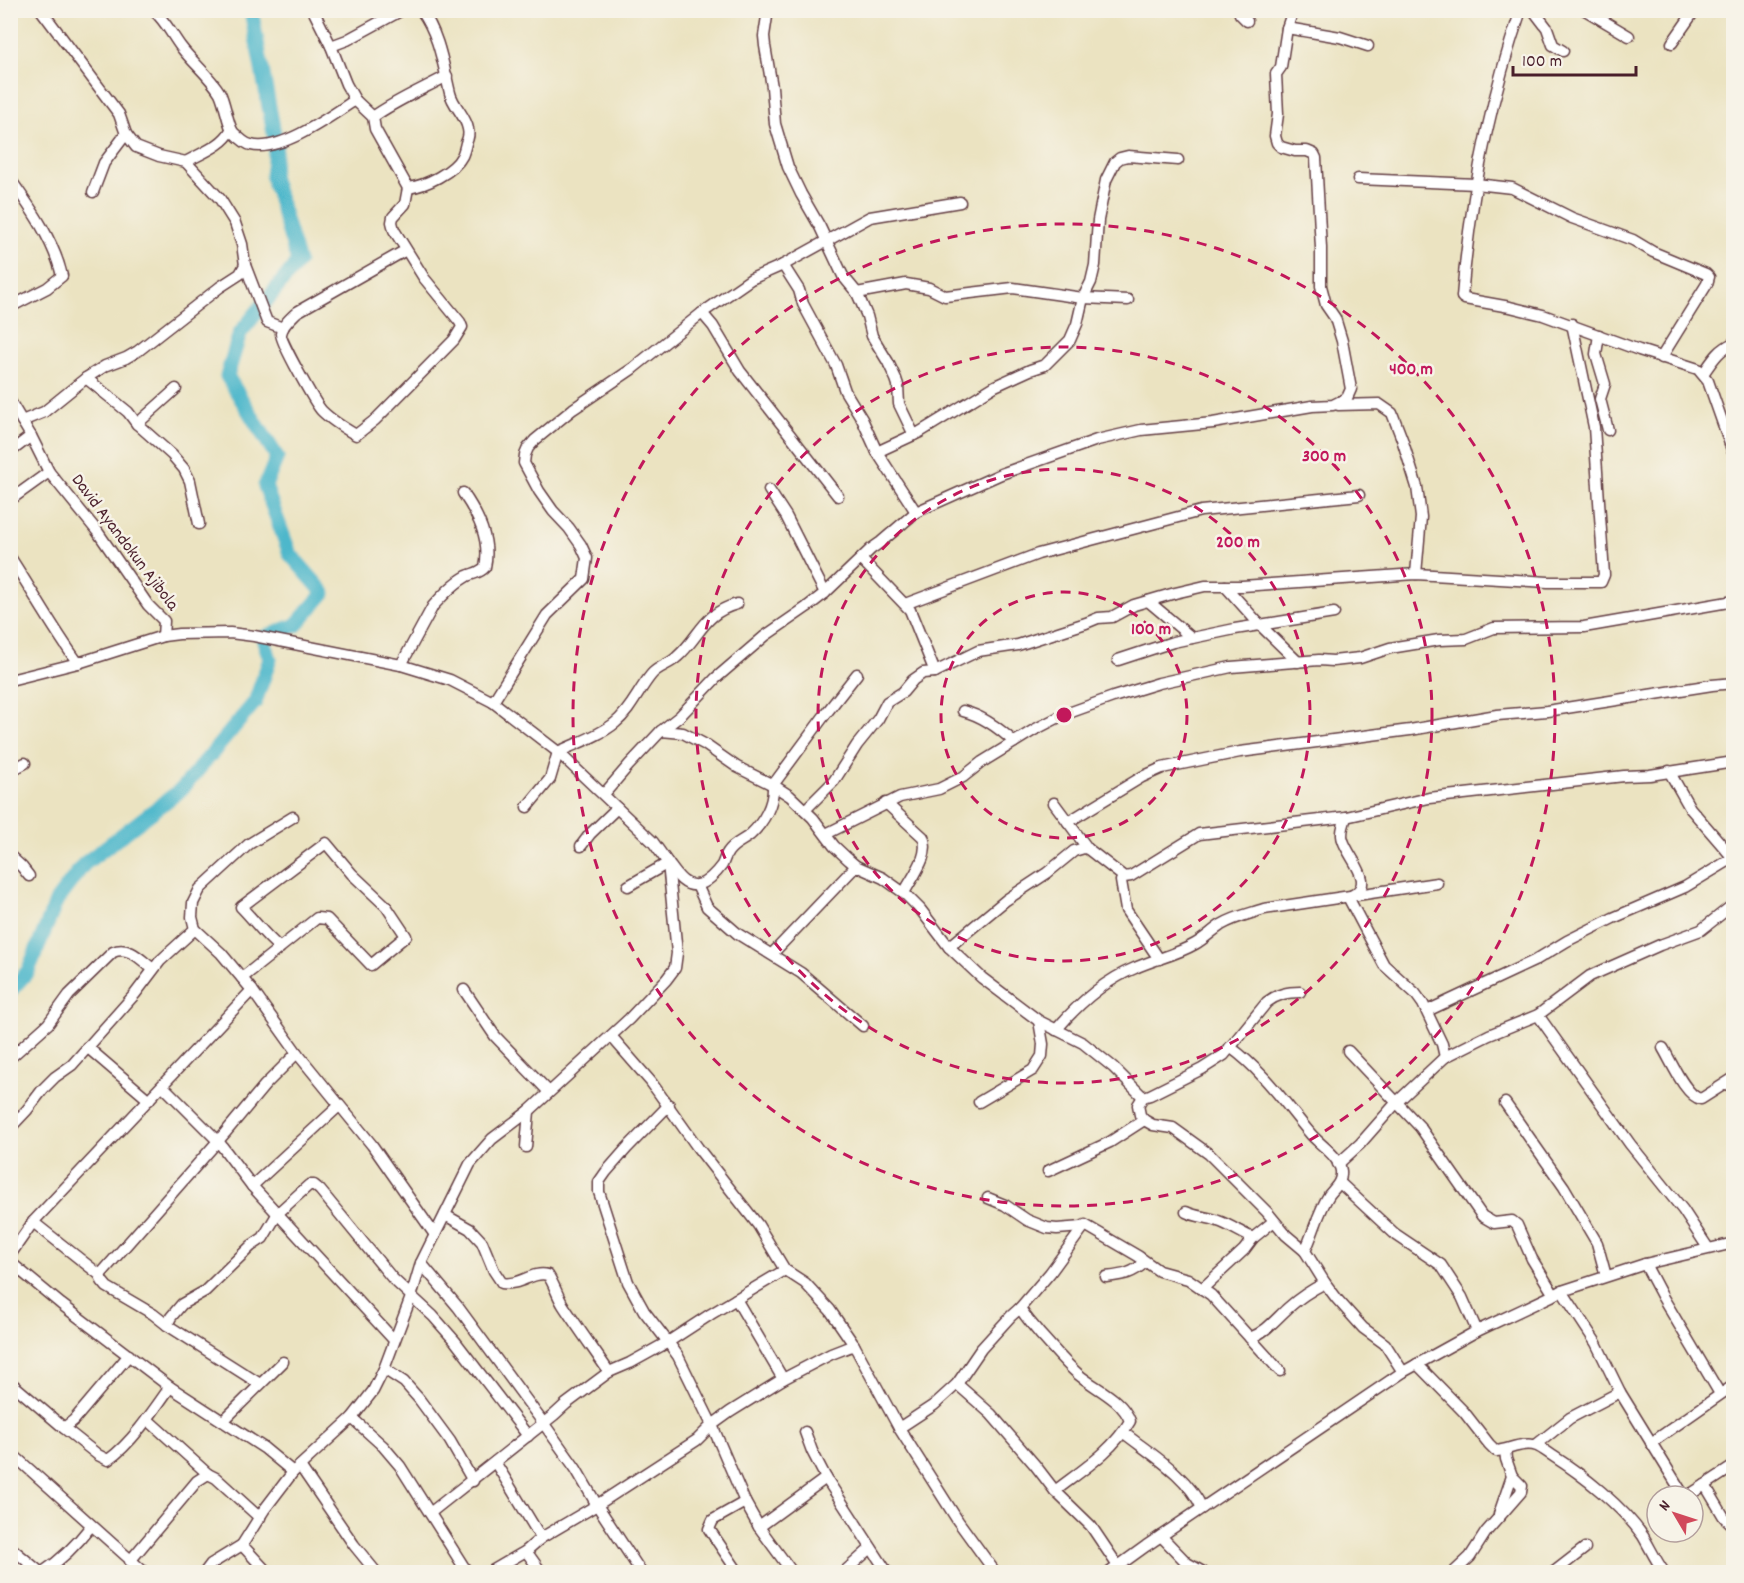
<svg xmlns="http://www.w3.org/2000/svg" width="1744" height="1583" font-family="Dekko,sans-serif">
<rect width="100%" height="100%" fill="#f7f3e8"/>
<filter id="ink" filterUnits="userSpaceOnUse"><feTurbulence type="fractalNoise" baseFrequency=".0167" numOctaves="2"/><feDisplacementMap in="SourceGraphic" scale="12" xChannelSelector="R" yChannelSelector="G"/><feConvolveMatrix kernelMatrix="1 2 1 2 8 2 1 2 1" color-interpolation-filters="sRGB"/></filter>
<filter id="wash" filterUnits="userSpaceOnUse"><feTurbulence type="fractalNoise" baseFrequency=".008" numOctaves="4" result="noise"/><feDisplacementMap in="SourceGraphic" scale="24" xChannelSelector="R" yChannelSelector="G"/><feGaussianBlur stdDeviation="1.35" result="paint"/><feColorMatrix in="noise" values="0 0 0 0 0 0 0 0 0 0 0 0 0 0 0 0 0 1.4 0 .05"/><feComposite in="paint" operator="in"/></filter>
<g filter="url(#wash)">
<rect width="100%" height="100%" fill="#ebe3c1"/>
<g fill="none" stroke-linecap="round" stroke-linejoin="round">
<!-- river -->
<path stroke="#4eb7cb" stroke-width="15" d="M10 991 28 971 57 900 84 864 182 789 255 702 270 659 263 638 296 625 324 593 290 554 265 486 277 457 227 376 240 333 298 262 272 176 276 144 251 10"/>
</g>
</g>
<g filter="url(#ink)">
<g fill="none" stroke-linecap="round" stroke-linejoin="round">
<defs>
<g id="minor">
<path d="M153 10C165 20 172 35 181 47 193 63 210 76 220 93 225 103 228 125 233 132 238 137 245 144 251 145 280 153 331 116 355 100"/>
<path d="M313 10 331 46 346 84 355 100 373 117 375 129 408 188 405 204 393 217 392 222 394 230 424 278 460 322 462 327 454 340 375 420 356 435C344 428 332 421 322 411 316 405 280 341 281 334 282 325 291 318 297 312L406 250"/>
<path d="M768 10 764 36 765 46 772 87 775 124 788 167 801 194 820 227 843 276 857 293 861 302 867 316 872 336 888 362 896 379 898 385 899 404 914 435"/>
<path d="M1239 10 1240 14 1247 21"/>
<path d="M1521 10C1489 103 1470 199 1462 297L1465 299 1510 307 1543 315 1639 350 1698 369 1708 381 1734 455"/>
<path d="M1585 10 1629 36"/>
<path d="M1534 11 1547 28 1553 45 1563 51"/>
<path d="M1287 28 1340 37 1368 46"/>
<path d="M1672 43 1695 10"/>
<path d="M331 46 347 40 402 10"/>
<path d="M373 117C395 101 423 89 447 76"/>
<path d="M186 162C201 153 223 146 231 130"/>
<path d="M10 179C31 208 54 241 62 276L47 288 10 307"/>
<path d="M1358 179 1476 184 1512 188 1572 218 1633 240 1653 252 1706 274 1709 277 1707 284 1661 358"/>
<path d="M408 188C425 186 454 172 462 156 464 152 465 147 466 143 468 139 469 133 468 129 466 116 453 106 450 93 443 64 439 34 421 10"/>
<path d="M93 192 104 163 126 134"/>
<path d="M245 265 267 322 283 328"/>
<path d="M783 265 799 290 803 304 836 365 845 391 862 419 877 452 916 512"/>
<path d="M857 293 906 284 929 288 945 296 1013 288 1083 298 1128 300"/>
<path d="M702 313 713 326 740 371 838 496"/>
<path d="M1599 335 1596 354 1605 384 1600 399 1608 430"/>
<path d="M1703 374C1712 361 1719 349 1734 343"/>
<path d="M86 378 128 412 137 424 172 455 184 469 190 481 199 524"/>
<path d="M10 401 22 421 44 412 86 378 105 366 126 358 138 351 220 287 240 274 245 265 242 244 235 223 220 199 186 162 159 156 136 147 126 134 119 114 41 10"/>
<path d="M1338 405 1379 404 1392 413 1402 439 1417 487 1421 517 1416 574"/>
<path d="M22 421 31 436 49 472 97 531 148 605 164 621 163 636"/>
<path d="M137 424 176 389"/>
<path d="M10 452 31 436"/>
<path d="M877 452 920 432 995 386 1030 370 1045 365 1070 340 1077 324 1083 298 1091 282 1095 265 1098 220 1106 180 1115 162 1120 158 1128 156 1178 160"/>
<path d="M769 490 786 516 825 593"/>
<path d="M10 500 49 472"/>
<path d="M10 557C33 592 53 629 78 663"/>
<path d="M861 559 910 610 935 672"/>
<path d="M1225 586 1260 625 1298 662"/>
<path d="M1148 601 1192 638"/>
<path d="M905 604 1038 554 1201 511 1359 495"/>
<path d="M1118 660 1173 642 1235 629 1334 613"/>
<path d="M401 665 433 606C443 595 454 583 467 576 474 573 480 573 485 567 491 540 478 515 463 493"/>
<path d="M10 680 78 663 163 636 179 634 230 633 254 636 401 665 450 680 493 702 558 752 653 842 668 863 677 953 675 968 666 980 629 1019 529 1111 492 1139 470 1164 421 1263 411 1297 384 1369 373 1391 352 1418 293 1472 264 1510 242 1545 267 1572"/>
<path d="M493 702 547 615 584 579 587 558 581 545 569 528 553 511 539 491 524 463 525 455 528 448 535 440 573 409 632 369 702 313 751 279 783 265 870 217 960 202"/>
<path d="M963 711C983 716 999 728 1014 742"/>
<path d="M661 731 683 733 704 744 737 767 773 785 790 796 813 818 834 846 849 860 856 866 883 878 904 893 920 909 949 947 982 978 1039 1021 1083 1043 1113 1067 1143 1097"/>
<path d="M10 771 25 763"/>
<path d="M1669 771 1690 808 1734 859"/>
<path d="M604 794 629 765 661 731 680 716 716 678 765 636 807 607 825 593 871 549 881 542 916 512 1001 474 1097 440 1141 430 1213 423 1312 406 1333 405 1347 398 1351 389 1342 341 1335 318 1326 305 1321 286V248L1316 158 1314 154 1307 151H1295L1281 147 1277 143 1275 136 1278 114 1276 74 1281 67 1287 28 1293 10"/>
<path d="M886 803 923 837C931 855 912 877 904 893"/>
<path d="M1054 803 1088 849 1124 877 1131 876 1199 834 1346 817 1429 798 1624 776 1650 775 1734 762"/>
<path d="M527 807 550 779 558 752C577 743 599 736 615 723 631 710 638 691 651 675 658 666 669 665 677 657 700 637 703 613 737 604"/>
<path d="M805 810 834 781 857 745 878 719 887 702 903 692 913 680 923 673 935 672 978 651 1018 645 1086 623 1098 618 1112 617 1134 605 1175 593 1205 586H1242L1416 574 1548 582H1601L1604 575 1594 427 1572 324"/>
<path d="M293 817 249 844 200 889 193 903 192 917 195 929 221 953 252 990 297 1053 372 1145 435 1235"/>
<path d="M1346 817C1344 824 1340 833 1343 840 1348 858 1378 884 1351 896"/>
<path d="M1068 822 1142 777 1162 768 1240 752 1410 730 1497 715 1547 711 1712 685 1734 683"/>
<path d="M826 834 900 797 939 789 963 777 982 762 1034 730 1063 715 1113 697 1159 683 1231 667 1319 660 1333 661 1360 658 1390 648 1439 640 1466 639 1494 628 1584 627 1734 601"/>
<path d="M581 846 590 834 617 808"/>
<path d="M10 856 22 867 29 876"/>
<path d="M1121 881 1126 910 1159 959"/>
<path d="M697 885 707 907 738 934 801 973 863 1026"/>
<path d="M628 886 668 863C675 872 683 887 697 885 706 884 717 872 722 865 724 861 725 856 728 852 734 843 743 841 750 835 764 822 774 804 773 785L824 716 857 674"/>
<path d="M1348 897 1384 965 1415 993 1423 1004 1442 1044 1445 1057"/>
<path d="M949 947 1006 900 1047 873 1074 851 1084 848 1088 849"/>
<path d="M772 954 856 866"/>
<path d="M242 978 317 918 327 919 371 965 406 936 386 906 352 874 326 843 241 907C254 920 265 936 280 948"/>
<path d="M464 990 495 1036 549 1092"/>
<path d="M1300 992C1287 992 1278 994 1267 1002L1224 1055 1202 1069 1150 1095 1143 1097 1138 1105 1140 1115 1144 1120 1153 1125 1173 1128 1209 1154 1267 1212 1286 1235 1305 1251"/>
<path d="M1427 1011 1534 961 1567 941 1613 918 1685 887 1733 858"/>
<path d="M1538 1015 1630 1144 1683 1210 1708 1248"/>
<path d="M1056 1030C1078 1004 1103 981 1135 968 1155 959 1176 955 1195 944 1204 939 1212 931 1221 925 1234 917 1249 914 1264 909L1437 883"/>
<path d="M611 1036 651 1082 698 1148 758 1225 785 1270 805 1283 830 1310 854 1345 899 1428 958 1521 995 1572"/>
<path d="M87 1047 149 1100"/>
<path d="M1230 1047C1262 1070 1284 1102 1309 1132 1318 1144 1339 1155 1341 1171 1342 1183 1335 1187 1329 1195 1318 1212 1314 1232 1305 1251L1325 1283 1337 1299 1363 1328 1385 1344 1403 1372"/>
<path d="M1663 1048C1671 1061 1686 1097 1701 1099L1734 1078"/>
<path d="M1348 1051 1420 1127 1482 1216 1494 1223 1512 1221 1517 1225 1532 1259 1554 1295"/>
<path d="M10 1058 48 1024 69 995 113 952C129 945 141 960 153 969"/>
<path d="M163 1086 218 1141 252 1186 394 1340"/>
<path d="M979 1102 1033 1070 1042 1056 1043 1044 1039 1021"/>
<path d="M1505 1103 1564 1187 1597 1243 1606 1276"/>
<path d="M669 1105 627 1148 606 1172 599 1182V1192L628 1282 644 1311 668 1342 678 1356 712 1425 745 1502 759 1527 792 1572"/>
<path d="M10 1128 27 1110 43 1089 55 1077 72 1065 135 994 160 961 195 929"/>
<path d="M526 1147 529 1111"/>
<path d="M1338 1164 1360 1144 1397 1102 1445 1057 1489 1035 1538 1015 1590 976 1660 945 1701 930 1734 904"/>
<path d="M1048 1171 1110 1142 1144 1120"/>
<path d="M1340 1183 1395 1234 1441 1265 1462 1297 1477 1331"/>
<path d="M252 1186 339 1106"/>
<path d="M988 1198 1005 1205 1027 1220 1047 1228 1057 1229 1082 1227"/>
<path d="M1186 1212C1197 1217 1208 1217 1218 1221 1230 1225 1241 1233 1253 1238"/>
<path d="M445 1215 470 1229 482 1242 494 1271 502 1283C521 1286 531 1271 548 1275 554 1284 557 1295 563 1305 578 1328 594 1350 609 1372"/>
<path d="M33 1222 100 1275 102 1281 107 1287 153 1314 167 1325 260 1384"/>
<path d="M10 1255 33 1222 252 990"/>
<path d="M10 1262 61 1304 170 1387 264 1448 293 1472"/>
<path d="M421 1263 458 1307 544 1424 576 1469 597 1505 641 1572"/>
<path d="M1645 1264 1662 1296 1720 1394"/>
<path d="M100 1275 225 1133 265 1085 297 1053"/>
<path d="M1106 1277C1122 1275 1133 1274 1145 1262"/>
<path d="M1202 1289 1244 1250 1253 1238 1274 1221"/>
<path d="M1562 1291 1596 1343 1620 1392 1681 1491 1684 1495H1689L1705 1485 1724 1517 1734 1526"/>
<path d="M736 1299 783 1379"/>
<path d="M1020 1308C1026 1318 1033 1325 1040 1334 1053 1348 1064 1362 1079 1375 1096 1389 1122 1399 1130 1421 1113 1451 1082 1470 1055 1491"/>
<path d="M167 1325 171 1317 182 1304 205 1291 251 1246 263 1238 278 1213 309 1185H314L320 1190 393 1279 433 1316 455 1341 528 1436"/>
<path d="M1250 1338C1266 1332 1276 1319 1288 1308 1299 1298 1311 1290 1325 1283"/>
<path d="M1417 1364 1464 1412 1489 1444 1496 1451C1509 1450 1524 1441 1537 1446 1542 1448 1548 1453 1553 1456 1583 1475 1622 1506 1643 1536 1650 1548 1656 1561 1664 1572"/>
<path d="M384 1369 404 1382 419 1399 450 1441 473 1481"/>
<path d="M10 1382 64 1428 74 1420 129 1355"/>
<path d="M957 1384 991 1414 1035 1465 1055 1491 1091 1526 1122 1572"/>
<path d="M352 1418 383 1446 400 1466 467 1572"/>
<path d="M147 1419 208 1474"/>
<path d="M223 1421 283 1362"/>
<path d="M64 1428 98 1455 108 1460C131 1444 154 1410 170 1387"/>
<path d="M899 1428 934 1405 957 1384 981 1349 1011 1316 1020 1308 1050 1273 1085 1225 1138 1256 1159 1271 1188 1279 1211 1295 1280 1371"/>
<path d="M805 1432 812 1451 826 1478"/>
<path d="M1124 1433C1152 1455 1187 1475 1202 1508"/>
<path d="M1651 1443 1734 1385"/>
<path d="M1536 1445 1570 1418 1620 1392"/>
<path d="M10 1452 144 1572"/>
<path d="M495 1462 541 1538"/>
<path d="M300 1466 354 1545 376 1572"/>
<path d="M1705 1485 1734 1466"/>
<path d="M430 1513 554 1415 566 1404 609 1372 630 1363 668 1342 711 1314 785 1270"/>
<path d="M1499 1514 1512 1476 1506 1459 1505 1450"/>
<path d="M759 1527 826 1478 887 1572"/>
<path d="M1161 1536 1187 1563 1203 1572"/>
<path d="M10 1547 40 1572"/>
<path d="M526 1551 541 1572"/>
<path d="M130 1561 197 1481 208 1474 216 1478 260 1518"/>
<path d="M43 1572C63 1559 77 1544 91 1526"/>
<path d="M205 1572 211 1564 242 1545"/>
<path d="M490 1572 526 1551 541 1538 597 1505 697 1440 712 1425 730 1412 783 1379 831 1354 854 1345"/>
<path d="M738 1572 709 1529 713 1520 745 1502"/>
<path d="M844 1572 871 1548"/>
<path d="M1110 1572 1146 1546 1403 1372 1477 1331 1562 1291 1645 1264 1734 1243"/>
<path d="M1454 1572 1470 1557 1486 1532 1521 1492 1522 1486 1512 1476"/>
<path d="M1554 1572 1585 1548"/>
</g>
</defs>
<!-- minor casing -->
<use href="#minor" stroke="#623c42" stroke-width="13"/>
<!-- minor -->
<use href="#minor" stroke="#fff" stroke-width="10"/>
</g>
</g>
<!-- distance rings -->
<g fill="none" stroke="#c2185b" stroke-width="3" stroke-dasharray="10 8">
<circle cx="1064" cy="715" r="123"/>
<circle cx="1064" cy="715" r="246"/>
<circle cx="1064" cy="715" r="368"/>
<circle cx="1064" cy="715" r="491"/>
</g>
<g text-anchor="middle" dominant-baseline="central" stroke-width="5" stroke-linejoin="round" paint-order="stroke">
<!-- street labels -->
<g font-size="18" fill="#4a1f2b" stroke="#f7f3e8">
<text transform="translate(124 543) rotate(53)">David Ayandokun Ajibola</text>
</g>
</g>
<circle cx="1064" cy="715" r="9" fill="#c2185b" stroke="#f7f3e8" stroke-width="3"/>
<g font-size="18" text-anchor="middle" font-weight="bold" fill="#c2185b" stroke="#f7f3e8" stroke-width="5" stroke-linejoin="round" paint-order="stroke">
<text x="1411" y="374">400 m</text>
<text x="1324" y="461">300 m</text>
<text x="1238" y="547">200 m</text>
<text x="1151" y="634">100 m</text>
</g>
<!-- margin -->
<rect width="1744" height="1583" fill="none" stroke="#f7f3e8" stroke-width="36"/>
<!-- north arrow -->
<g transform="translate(1675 1514) rotate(309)"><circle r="28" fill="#f7f3e8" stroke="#b29e9c" stroke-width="1.5"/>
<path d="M0-4.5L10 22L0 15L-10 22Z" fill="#d1495b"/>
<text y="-9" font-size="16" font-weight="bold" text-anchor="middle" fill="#4a1f2b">N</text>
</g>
<!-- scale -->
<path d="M1513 66v9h123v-9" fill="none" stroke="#4a1f2b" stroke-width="3"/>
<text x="1522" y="66" font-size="18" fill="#4a1f2b" stroke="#f7f3e8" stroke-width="4.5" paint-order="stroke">100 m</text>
</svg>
